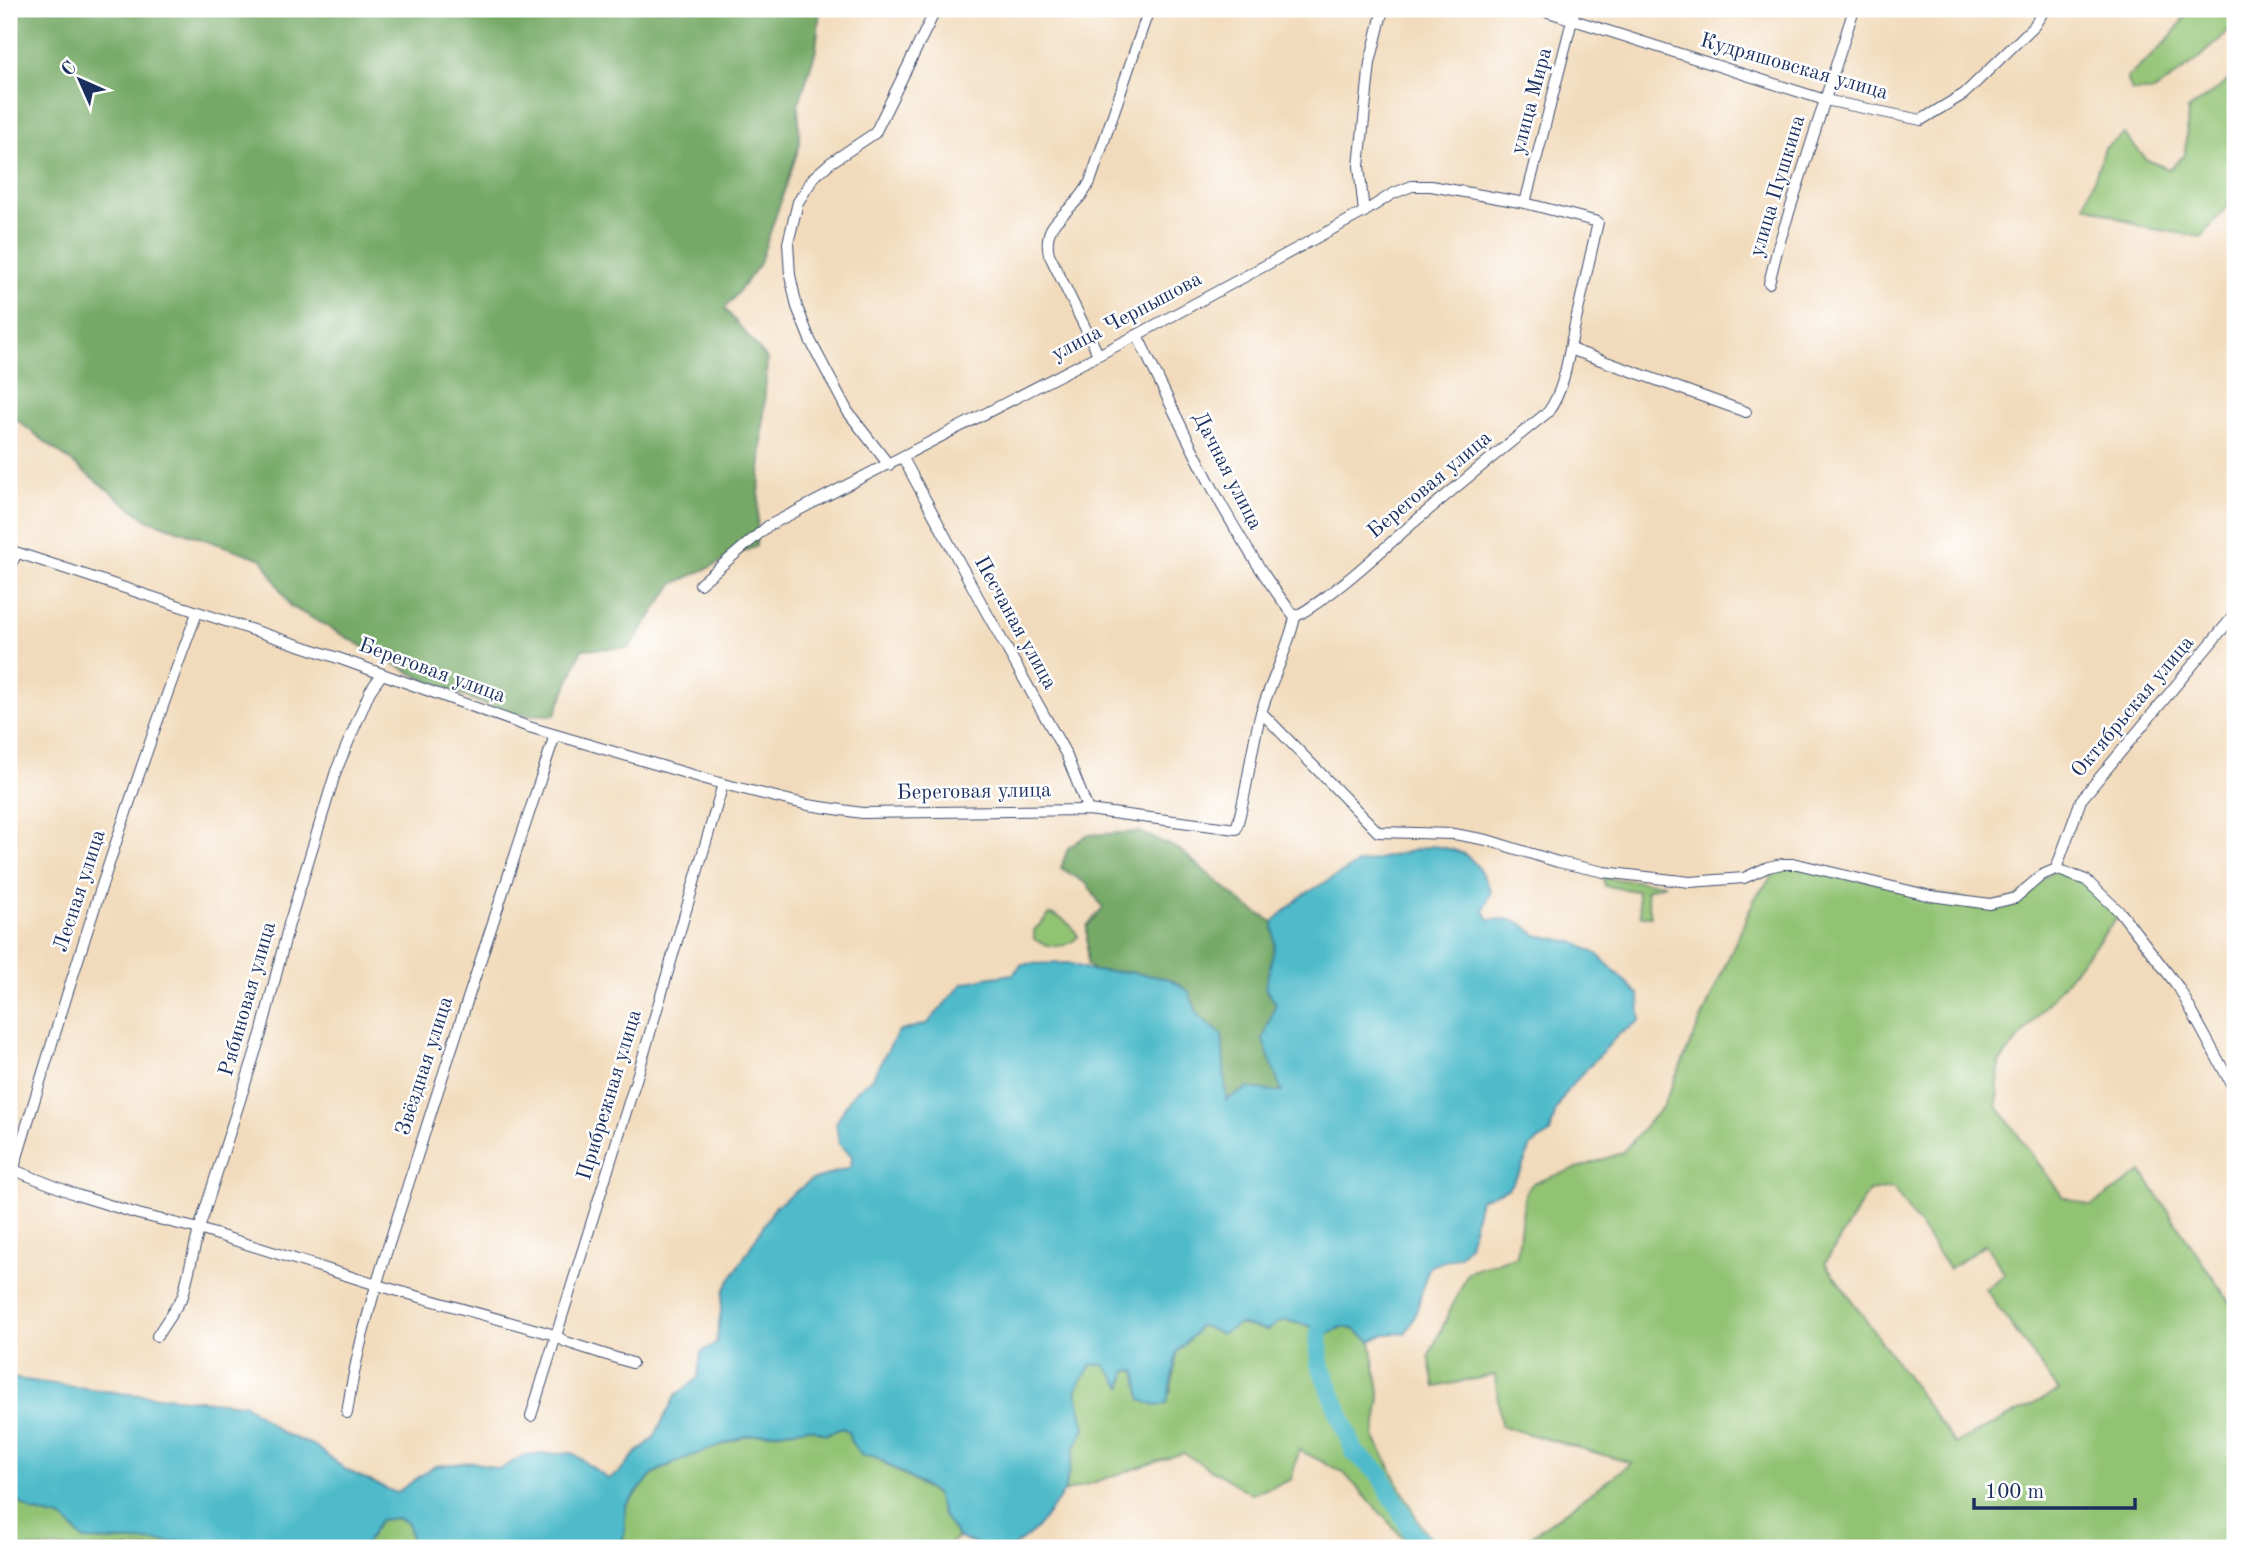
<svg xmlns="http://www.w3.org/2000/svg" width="2244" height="1557" font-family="'Old Standard TT',serif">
<rect width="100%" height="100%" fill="#fff"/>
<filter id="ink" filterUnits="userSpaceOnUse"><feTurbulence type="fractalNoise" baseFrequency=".0143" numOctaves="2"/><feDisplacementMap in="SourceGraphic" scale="14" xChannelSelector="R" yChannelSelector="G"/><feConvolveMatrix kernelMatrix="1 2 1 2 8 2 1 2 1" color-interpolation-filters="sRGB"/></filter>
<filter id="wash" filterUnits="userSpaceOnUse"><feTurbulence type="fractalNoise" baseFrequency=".00686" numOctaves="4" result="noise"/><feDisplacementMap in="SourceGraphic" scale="28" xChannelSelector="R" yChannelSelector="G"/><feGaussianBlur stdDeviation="1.57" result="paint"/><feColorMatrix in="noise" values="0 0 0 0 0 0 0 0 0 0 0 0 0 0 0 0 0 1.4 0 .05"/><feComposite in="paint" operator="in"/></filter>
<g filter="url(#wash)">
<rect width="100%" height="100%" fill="#f2dbbc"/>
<!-- green -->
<g fill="#92c373" stroke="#567968" stroke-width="2" fill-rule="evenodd">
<path d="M2188 9H2235V26L2195 62 2154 91H2132L2127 78C2149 58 2177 36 2188 9Z"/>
<path d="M2235 74V196L2202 237 2143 227 2085 205 2105 148 2124 134 2147 160 2169 169 2185 155 2188 110 2223 85Z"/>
<path d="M1782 864 1990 904 2015 898 2056 869 2086 880 2121 913 1999 1063 1997 1106 2063 1197 2091 1206 2142 1172 2213 1278 2235 1309V1548H1515L1632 1463 1501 1426 1495 1375 1435 1387 1429 1356 1468 1272 1517 1256 1525 1193 1533 1183 1622 1153 1663 1106 1755 898ZM1893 1188 1949 1269 1985 1244 2005 1274 1985 1289 2059 1391 1955 1444 1825 1263 1869 1191Z"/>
<path d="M1603 878 1665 884 1646 890 1651 916H1641L1637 891 1605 886Z"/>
<path d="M1050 914C1063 917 1071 924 1078 936 1068 950 1047 948 1034 939V930Z"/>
<path d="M1283 1320 1310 1326 1320 1333H1330L1341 1327 1354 1329 1371 1341 1380 1398 1374 1436 1416 1517 1435 1548H1410L1406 1541 1343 1472 1299 1450 1291 1480 1252 1494 1183 1453 1064 1492 1075 1447 1085 1428 1076 1390 1091 1365H1105L1123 1386 1126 1371H1136L1171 1391 1177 1351 1195 1333 1197 1327 1203 1326 1221 1334 1238 1324 1267 1330Z"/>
<path d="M809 1428 826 1434 842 1428 848 1431 851 1442 936 1495 942 1514 958 1537 945 1548H620L624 1535 626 1505 654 1473 675 1462 746 1436Z"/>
<path d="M9 1495 32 1511 64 1519 84 1540 186 1542 231 1548H9Z"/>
<path d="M397 1518 408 1523 413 1548H351L354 1546H364L380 1520Z"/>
</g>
<!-- forest -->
<g fill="#75a965" stroke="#486c62" stroke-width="2">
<path d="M9 9H820L816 50 798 106 800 144 759 265 725 309 767 359 756 546 673 584 629 648 582 649 555 715 508 714 424 680 290 606 262 559 146 519 9 414Z"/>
<path d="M1140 832 1180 850 1246 906 1273 922 1276 944 1265 988 1276 1002 1263 1040 1283 1092 1226 1100 1222 1035 1198 1015 1189 992 1170 979 1129 972 1094 971 1087 964V926L1103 908 1087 884 1061 868 1068 848 1087 835Z"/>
</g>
<!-- water -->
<path fill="#4fbbca" stroke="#357594" stroke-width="2" d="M1432 846C1470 851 1474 858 1491 891L1484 911 1489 920 1507 919 1523 924 1536 935 1574 942 1597 954 1639 995 1640 1021 1618 1035 1568 1089 1556 1110 1550 1133 1531 1146 1521 1170 1508 1189 1480 1199 1469 1245 1460 1256 1430 1266C1419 1288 1421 1314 1405 1333L1385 1334 1371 1341 1354 1329 1341 1327 1330 1333H1319L1310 1326 1284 1320 1267 1330 1239 1324 1221 1334 1203 1326 1197 1327 1195 1333 1177 1352 1167 1403C1157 1408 1151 1406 1141 1399L1136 1371H1126L1122 1387 1105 1365H1091L1076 1390 1085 1428 1075 1447 1064 1492 1036 1530 1011 1548H986L958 1537 942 1514 936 1494 874 1456H862L851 1442 848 1431 842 1428 826 1434 809 1428 746 1436 675 1462 654 1473 626 1505 624 1535 619 1548H413L408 1523 397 1518 380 1520 364 1547 354 1546 351 1548H231L186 1542 84 1540 64 1519 32 1511 9 1495V1378L128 1394 245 1404 282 1433 315 1446 346 1470 396 1493 435 1466 473 1462 500 1469 525 1455 573 1453 608 1479 620 1472 635 1454 653 1439 676 1395 698 1378 701 1352 716 1344 724 1290 775 1207 810 1181 851 1167 852 1156 839 1144 836 1123 852 1095 872 1078 898 1032 928 1023 962 984 985 978 1013 974 1022 964 1068 963 1094 971 1129 972 1170 979 1189 992 1198 1015 1222 1035 1226 1100 1248 1088 1282 1092 1263 1040 1276 1003 1265 988 1275 944 1273 922 1300 897 1357 864Z"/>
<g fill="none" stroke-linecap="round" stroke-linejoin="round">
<!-- river -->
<path stroke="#4fbbca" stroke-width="19" d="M1319 1333V1362L1355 1453 1379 1473 1414 1535 1426 1548"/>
</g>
</g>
<g filter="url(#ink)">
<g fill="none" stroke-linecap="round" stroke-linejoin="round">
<defs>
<g id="street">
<path d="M1539 9 1825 100 1921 120 1964 94 2034 26 2045 9"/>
<path d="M1525 203 1575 9"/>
<path d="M1364 212 1359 166 1370 63 1383 9"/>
<path d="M1769 283 1778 247 1854 9"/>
<path d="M1137 335C1185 433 1227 531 1295 617"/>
<path d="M1570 349 1746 412"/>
<path d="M1098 354 1049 254C1042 224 1064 217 1080 197 1084 193 1087 187 1090 182L1149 9"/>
<path d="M903 458 984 608 1066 754 1088 810"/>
<path d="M889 465 848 412 810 340 797 307 790 275 788 243 798 202 814 177 830 163 875 133 936 9"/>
<path d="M9 550 338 658 529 727 723 784 808 805 862 813 1088 810 1236 829C1248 791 1250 751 1261 713 1271 680 1288 650 1295 617 1338 592 1375 556 1412 524 1457 486 1502 449 1548 412 1565 389 1568 356 1574 329 1582 293 1590 258 1598 222L1525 203 1431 186H1412L1392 194 1364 212 1137 335 768 526 700 584"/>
<path d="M9 568 17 553"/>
<path d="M1261 712 1378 832 1454 834 1487 840 1558 862 1604 872 1690 882 1744 878 1768 867 1782 864H1797L1931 896 1990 904 2015 898 2042 875 2056 869 2086 880 2121 913 2179 988 2235 1091"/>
<path d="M2056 869 2081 800 2235 614"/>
<path d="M9 1168 77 1195 138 1214 199 1229 377 1285 555 1335 566 1342 632 1363"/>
<path d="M9 1184C67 992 126 801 197 613"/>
<path d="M157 1336 183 1296 199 1229 261 1034 289 924 336 771 370 691 382 674"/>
<path d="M347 1413C359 1328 389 1245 415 1163 460 1020 508 877 555 735"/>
<path d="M531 1416 640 1067 723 784"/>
</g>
</defs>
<!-- street casing -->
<use href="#street" stroke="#3b496c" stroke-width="12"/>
<!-- street -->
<use href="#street" stroke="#fff" stroke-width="10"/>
</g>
</g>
<g text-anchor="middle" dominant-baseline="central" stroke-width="5" stroke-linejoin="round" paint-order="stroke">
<!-- street labels -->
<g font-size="21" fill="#1b2f5e" stroke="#fff">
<text transform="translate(1794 67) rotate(16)">Кудряшовская улица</text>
<text transform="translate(1532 101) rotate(-75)">улица Мира</text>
<text transform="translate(1778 186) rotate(-73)">улица Пушкина</text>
<text transform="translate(1127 317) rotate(-28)">улица Чернышова</text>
<text transform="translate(1227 471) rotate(63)">Дачная улица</text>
<text transform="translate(1430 485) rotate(-40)">Береговая улица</text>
<text transform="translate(1015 623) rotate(61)">Песчаная улица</text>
<text transform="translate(432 671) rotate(20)">Береговая улица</text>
<text transform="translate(2133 707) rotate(-50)">Октябрьская улица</text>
<text transform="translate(974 792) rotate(-1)">Береговая улица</text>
<text transform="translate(80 891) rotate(-72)">Лесная улица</text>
<text transform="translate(248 999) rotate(-74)">Рябиновая улица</text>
<text transform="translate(425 1066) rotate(-72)">Звёздная улица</text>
<text transform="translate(610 1095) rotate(-73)">Прибрежная улица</text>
</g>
</g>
<!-- margin -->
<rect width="2244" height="1557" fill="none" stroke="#fff" stroke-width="35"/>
<!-- north arrow -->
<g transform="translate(80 80) rotate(315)" stroke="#ffffff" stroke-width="5" paint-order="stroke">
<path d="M0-5L12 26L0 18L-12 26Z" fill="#1b2f5e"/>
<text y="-10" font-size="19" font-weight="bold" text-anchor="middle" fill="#1b2f5e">С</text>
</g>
<!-- scale -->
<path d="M1974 1498v10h161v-10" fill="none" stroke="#1b2f5e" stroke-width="3.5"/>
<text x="1985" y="1498" font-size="21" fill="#1b2f5e" stroke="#ffffff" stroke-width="5" paint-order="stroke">100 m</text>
</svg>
